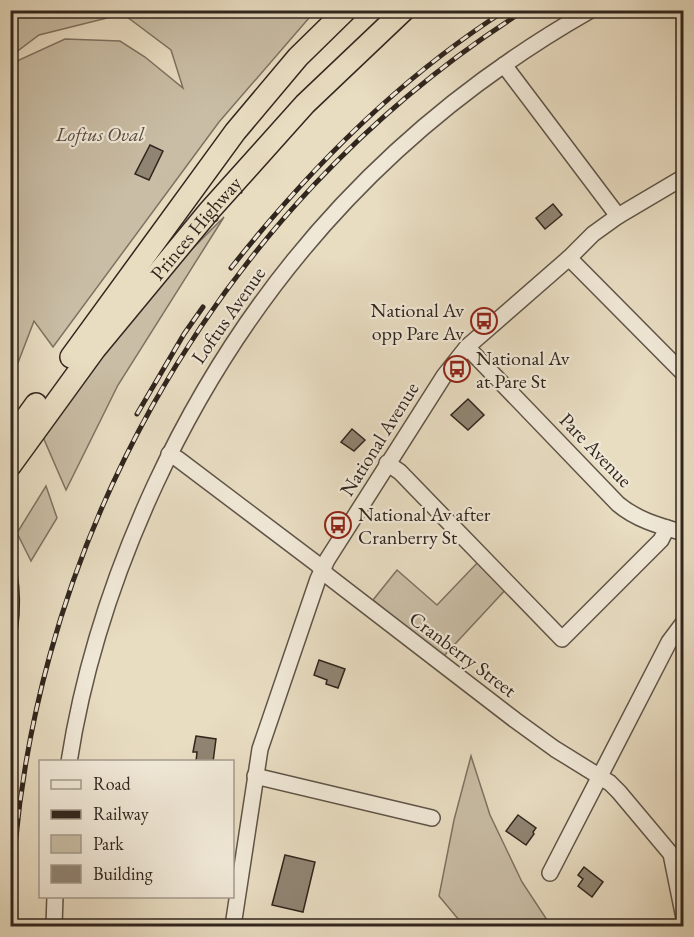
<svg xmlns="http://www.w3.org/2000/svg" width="694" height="937" font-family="'EB Garamond',serif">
<rect width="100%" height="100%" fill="#e8dcc1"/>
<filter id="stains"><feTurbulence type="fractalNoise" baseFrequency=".00333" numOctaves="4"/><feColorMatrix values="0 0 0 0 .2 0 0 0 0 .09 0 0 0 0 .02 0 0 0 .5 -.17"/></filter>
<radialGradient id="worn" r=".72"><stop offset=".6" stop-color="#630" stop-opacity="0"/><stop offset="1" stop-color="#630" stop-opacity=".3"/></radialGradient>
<!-- green -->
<g fill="#c9bda5" stroke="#7d7262" stroke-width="1.5">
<path d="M11 11H315L219 122 53 347 34 321 11 381V72L19 60 65 39 120 41 145 57 183 88 171 50 123 14 39 35 11 56Z"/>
<path d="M224 217 118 385 66 490 43 437 104 348 186 255Z"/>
<path d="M46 486 57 518 31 561 17 533Z"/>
<path d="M480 560 508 587 443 657 373 600 397 570 437 605Z"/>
<path d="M471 756 490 815 522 882 551 926H464L439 896 454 820Z"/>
</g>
<!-- building -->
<g fill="#908573" stroke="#31261e" stroke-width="1.5">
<path d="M150 145 163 151 149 180 135 174Z"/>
<path d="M553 204 562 215 545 229 536 218Z"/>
<path d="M468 399 484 415 468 430 451 415Z"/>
<path d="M352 429 365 440 354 451 341 442Z"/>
<path d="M319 660 345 669 338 688 326 684 327 680 314 675Z"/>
<path d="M196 736 216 739 213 762H196L197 752H193Z"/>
<path d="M518 815 536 828 533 832 534 834 526 845 506 831Z"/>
<path d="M285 855 315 862 303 912 272 905Z"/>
<path d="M584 867 603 882 592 897 578 886 583 879 578 875Z"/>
</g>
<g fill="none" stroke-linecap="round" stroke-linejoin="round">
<defs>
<g id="minor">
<path d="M504 65 618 216"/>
<path d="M569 258 684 374"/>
<path d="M467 347 618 504C637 520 660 526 684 533"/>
<path d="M169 454 178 459 317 564 328 576 515 720 555 749 610 783 619 792 671 854 684 918"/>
<path d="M387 463 400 472 562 639 661 540 667 528"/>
<path d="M69 762C84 665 114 574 155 485 250 280 394 122 591 10"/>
<path d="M255 776 432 818"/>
<path d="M550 873 669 642 684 622"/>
<path d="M54 926 55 896"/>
<path d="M233 926 260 749 318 579 327 560 444 376 467 347 569 258 593 234 618 216 684 177"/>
</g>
<g id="highway">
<path d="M71 357 235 132 298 57 346 10"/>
<path d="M10 440 36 404"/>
<path id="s1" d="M10 466 95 349 210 210 305 104 404 10"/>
</g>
</defs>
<!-- minor casing -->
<use href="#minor" stroke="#5f5447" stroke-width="18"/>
<!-- highway casing -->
<use href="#highway" stroke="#31261e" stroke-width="24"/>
<!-- minor -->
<use href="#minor" stroke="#f0e8d7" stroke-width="15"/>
<!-- highway -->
<use href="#highway" stroke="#e8dcc1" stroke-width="21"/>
<!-- tram -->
<path stroke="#31261e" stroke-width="1.5" d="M10 536C21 582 24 617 10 663"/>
<defs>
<g id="rail">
<path d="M231 268C309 169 399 78 506 10"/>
<path d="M137 414 184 334 203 307"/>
<path d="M11 926C16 559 214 207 525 10"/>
</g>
</defs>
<!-- rail casing -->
<use href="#rail" stroke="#31261e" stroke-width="5"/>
<!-- rail -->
<use href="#rail" stroke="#f0e8d7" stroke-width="3" stroke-dasharray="9" stroke-linecap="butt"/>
</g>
<!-- icons -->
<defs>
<symbol id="bus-ring" viewBox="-11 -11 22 22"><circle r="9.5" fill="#f0e8d7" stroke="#8f2418" stroke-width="1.5"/><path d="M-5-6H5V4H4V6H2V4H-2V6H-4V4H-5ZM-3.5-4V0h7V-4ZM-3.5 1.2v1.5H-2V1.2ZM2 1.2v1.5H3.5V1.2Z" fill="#8f2418"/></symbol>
</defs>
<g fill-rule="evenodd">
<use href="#bus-ring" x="469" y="306" width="30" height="30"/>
<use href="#bus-ring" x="442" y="354" width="30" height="30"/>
<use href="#bus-ring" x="323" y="510" width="30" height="30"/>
</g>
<g text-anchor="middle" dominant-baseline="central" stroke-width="4.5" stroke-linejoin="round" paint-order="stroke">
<!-- park labels -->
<g font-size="20" font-style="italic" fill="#574c40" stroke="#f0e8d7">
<text x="100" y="134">Loftus Oval</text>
</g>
<!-- street labels -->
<g font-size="20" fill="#31261e" stroke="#f0e8d7">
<text stroke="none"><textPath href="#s1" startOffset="302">Princes Highway</textPath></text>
<text transform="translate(228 315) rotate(-55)">Loftus Avenue</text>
<text transform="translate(379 439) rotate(-58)">National Avenue</text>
<text transform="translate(596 450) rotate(46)">Pare Avenue</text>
<text transform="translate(463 654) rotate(37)">Cranberry Street</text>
</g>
<!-- poi labels -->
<g font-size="20" fill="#31261e" stroke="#f0e8d7" text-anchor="start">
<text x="464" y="310" text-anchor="end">National Av<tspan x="464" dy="23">opp Pare Av</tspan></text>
<text x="476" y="358">National Av<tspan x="476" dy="23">at Pare St</tspan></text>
<text x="358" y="514">National Av after<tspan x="358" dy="23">Cranberry St</tspan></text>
</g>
</g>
<!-- margin -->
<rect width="694" height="937" fill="none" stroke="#e8dcc1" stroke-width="36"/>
<rect x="12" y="12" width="670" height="913" fill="none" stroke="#31261e" stroke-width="3"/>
<rect x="18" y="18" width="658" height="901" fill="none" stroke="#31261e" stroke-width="1.5"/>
<!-- legend -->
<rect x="39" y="760" width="195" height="138" fill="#f0e8d7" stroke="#a49a8d" stroke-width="1.5"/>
<rect x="51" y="780" width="30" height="9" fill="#f0e8d7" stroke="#a49a8d" stroke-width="1.5"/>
<text x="93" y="790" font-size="18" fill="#31261e">Road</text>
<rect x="51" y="810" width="30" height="9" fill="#31261e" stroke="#a49a8d" stroke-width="1.5"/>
<text x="93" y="820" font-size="18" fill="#31261e">Railway</text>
<rect x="51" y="835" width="30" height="18" fill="#c9bda5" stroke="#a49a8d" stroke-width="1.5"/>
<text x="93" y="850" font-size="18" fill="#31261e">Park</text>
<rect x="51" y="865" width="30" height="18" fill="#908573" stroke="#a49a8d" stroke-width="1.5"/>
<text x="93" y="880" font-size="18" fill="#31261e">Building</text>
<rect width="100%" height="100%" filter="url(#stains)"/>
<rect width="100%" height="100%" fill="url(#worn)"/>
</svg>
